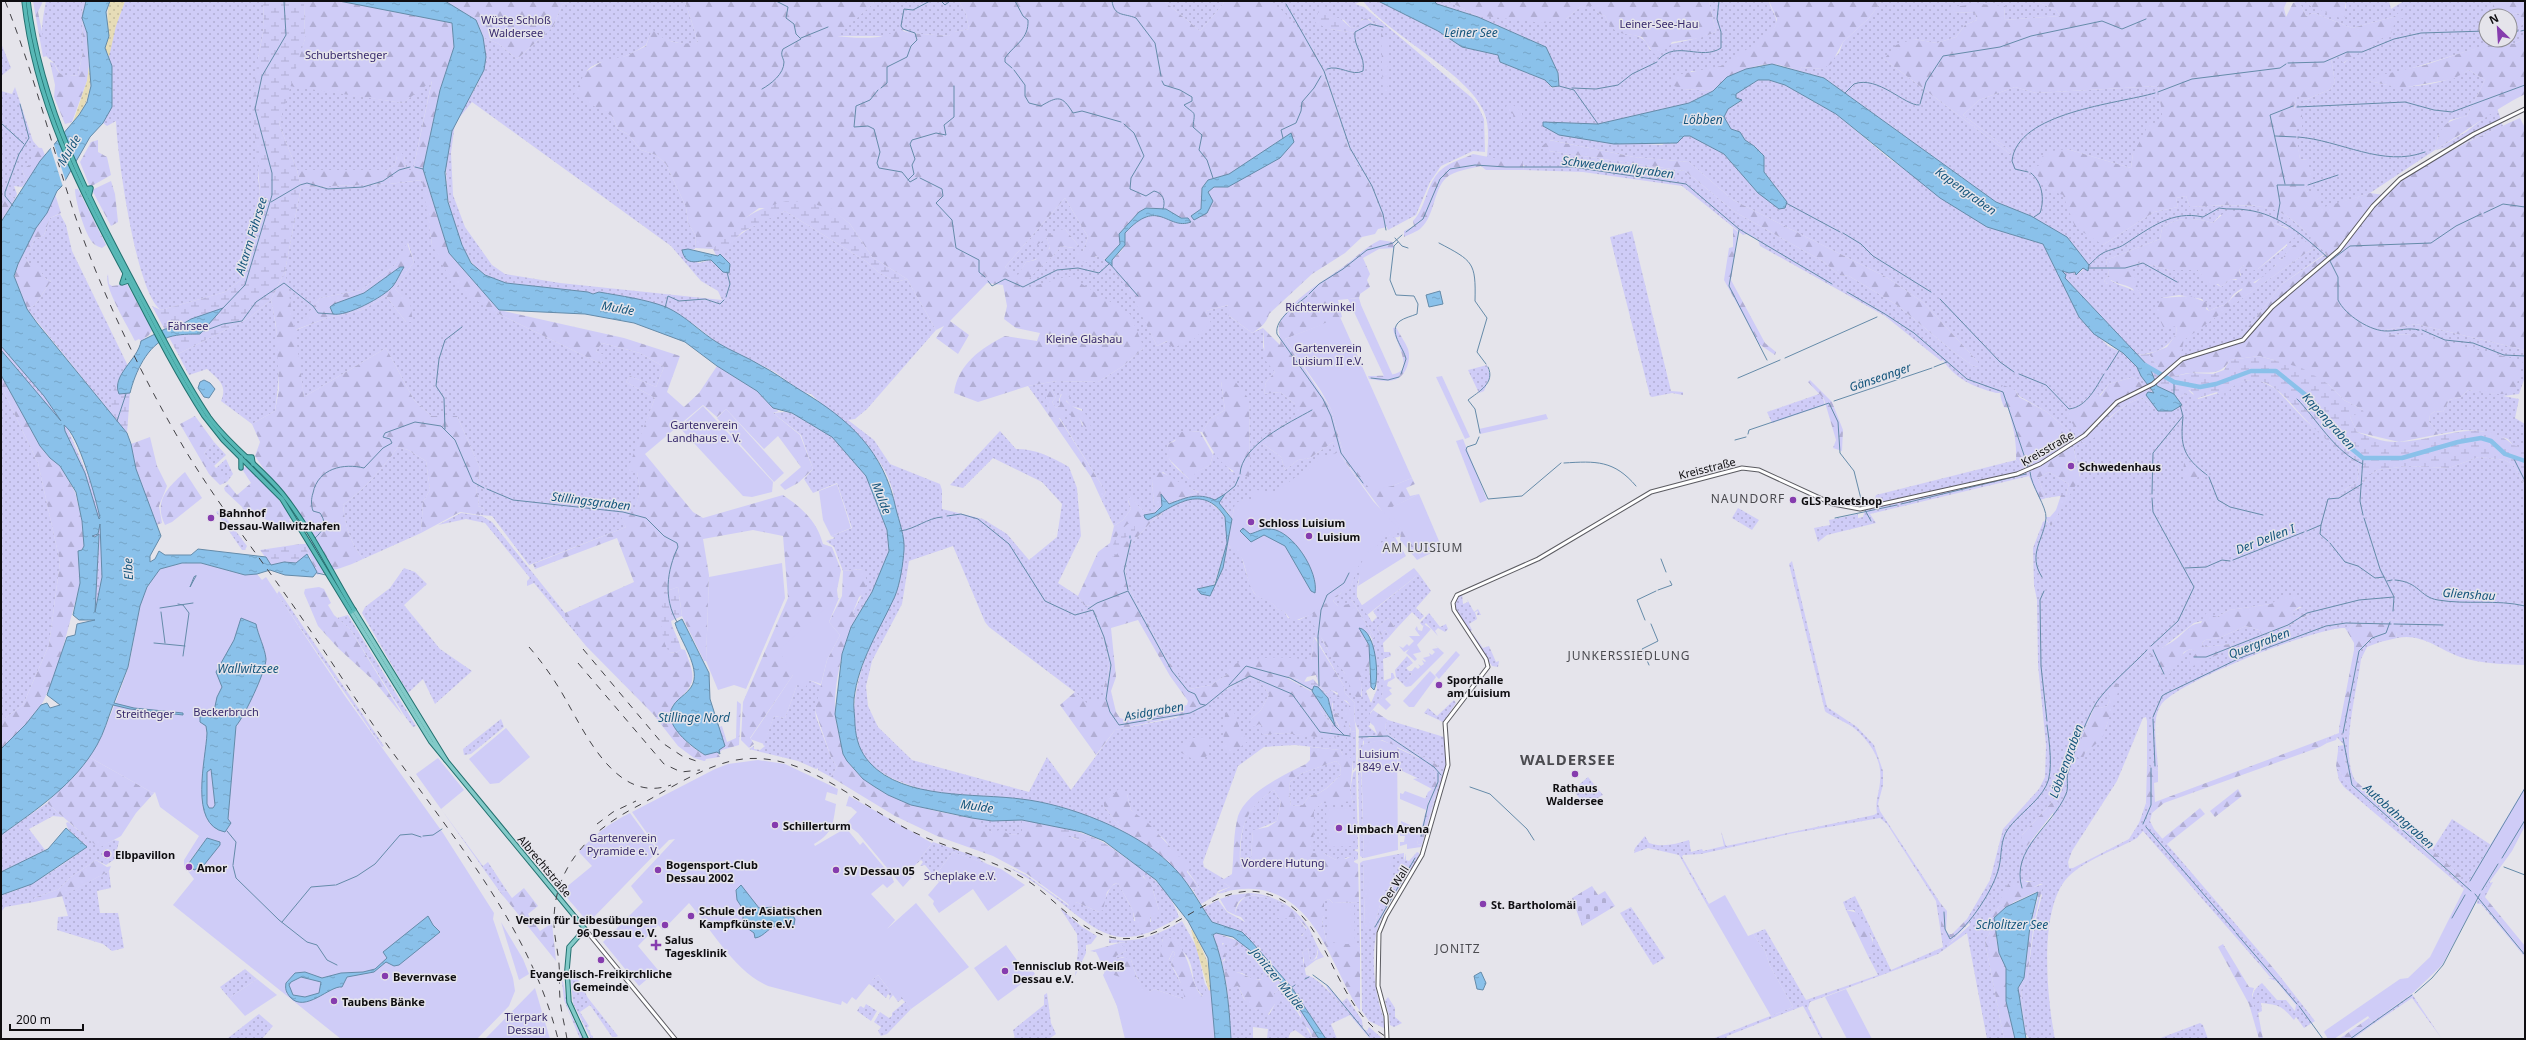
<svg xmlns="http://www.w3.org/2000/svg" width="2526" height="1040" font-family="'Noto Sans',sans-serif">
<defs>
<pattern id="grass-dots" width="8" height="8" patternUnits="userSpaceOnUse"><rect width="8" height="8" fill="#cfccf7"/><path d="M2 2h.1M6 6h.1" fill="none" stroke="#b1aed3" stroke-width="1.8" stroke-linecap="round"/></pattern>
<pattern id="forest-firs" width="22" height="20" patternUnits="userSpaceOnUse"><rect width="22" height="20" fill="#cfccf7"/><path d="M5 1l3.5 6h-7zM16 11l3.5 6h-7z" fill="#b1aed3"/></pattern>
<pattern id="wetland-marsh" width="20" height="14" patternUnits="userSpaceOnUse"><rect width="20" height="14" fill="#cfccf7"/><path d="M1 5h8M5 5V1M11 12h8M15 12V8" fill="none" stroke="#b1aed3"/></pattern>
<pattern id="sand-dots" width="8" height="8" patternUnits="userSpaceOnUse"><rect width="8" height="8" fill="#e6dcb7"/><path d="M2 2h.1M6 6h.1" fill="none" stroke="#c4bc9c" stroke-width="1.8" stroke-linecap="round"/></pattern>
<pattern id="cemetery-stones" width="16" height="16" patternUnits="userSpaceOnUse"><rect width="16" height="16" fill="#cfccf7"/><path d="M2 7V4a2 2 0 0 1 4 0v3zM10 15v-3a2 2 0 0 1 4 0v3z" fill="#b1aed3"/></pattern>
<pattern id="water-ripples" width="26" height="14" patternUnits="userSpaceOnUse"><rect width="26" height="14" fill="#8ac1ea"/><path d="M2 4q2-2 4 0t4 0M15 11q2-2 4 0t4 0" fill="none" stroke="#76a5c8"/></pattern>
</defs>
<rect width="100%" height="100%" fill="#e5e4eb"/>
<!-- grass -->
<g fill="url(#grass-dots)" fill-rule="evenodd">
<path d="M46 1H82L83 52 78 75C61 77 62 78 54 63 52 61 49 59 47 57 38 42 43 17 46 1Z"/>
<path d="M125 1H263L264 28 258 58V178L260 191 241 280 225 292 161 310C136 294 117 153 116 121L107 126 103 123C117 98 112 84 109 57 108 42 120 16 125 1Z"/>
<path d="M571 1H685L698 42 688 45 661 39 652 30 646 45C639 49 633 53 626 56 613 60 589 61 584 76L612 116 618 129 629 135 641 150 656 155 666 164 686 207 688 223 696 236 695 249 682 250 684 256 699 263 711 260 723 272 730 264 720 254C738 232 759 222 785 211L867 262 878 272 896 282 907 279 936 330 867 409 855 419 848 420 874 440 890 464 940 484 942 490V509L983 519 1007 534 1029 560 1057 537 1062 504 1042 482 993 458 963 488 950 485 1000 431 1016 449C1037 449 1051 457 1069 467L1077 488 1081 536 1058 583 1078 596 1084 605 1092 606 1107 650 1109 675 1104 686 1106 701 1089 706 1075 692 989 627 985 622 953 546 909 561 902 604 872 661 866 686 868 706 878 727 912 760 1029 792 1047 757 1071 790 1115 730 1176 718 1248 677C1259 680 1264 685 1269 695L1261 710 1251 719 1262 726 1263 735 1285 733 1346 739C1344 729 1343 721 1336 713L1333 715V704L1326 693 1331 690 1350 705C1348 714 1348 722 1351 732L1356 731V767L1353 770V760L1343 755 1340 750 1295 745 1264 747 1238 766 1203 862 1204 867 1224 879V883L1230 887 1218 891 1216 895 1201 904 1193 890 1199 887 1165 840 1131 810 1127 794 1104 806 1124 833C1091 818 1059 805 1023 799 1002 796 980 798 958 796 935 794 897 784 878 770 834 739 860 667 877 628 883 617 891 607 895 595 897 589 895 501 893 492 883 450 841 423 811 394L802 392 775 372 720 345 696 326 666 307 599 292 593 294 587 292C555 288 515 291 486 275 449 255 438 168 452 132 466 92 490 86 483 37L499 44 517 59 553 27 562 5ZM472 102 671 246 701 281 718 291 722 300 560 283 505 274 492 265 465 227 453 195 451 153 455 123Z"/>
<path d="M876 1H959L966 14 969 29 954 32 949 36 909 33 904 30 890 36H836Z"/>
<path d="M1164 1H1223L1224 3 1200 31Z"/>
<path d="M1270 1H1362L1355 4 1364 7 1472 98 1478 106 1484 119 1485 152 1473 151 1441 166 1430 182 1416 215 1388 230 1367 179 1355 163 1346 142 1332 97 1314 50ZM1328 17 1344 20 1351 28 1356 27 1362 19H1369L1374 24 1381 21 1361 28 1355 33 1330 29 1327 27Z"/>
<path d="M1363 1H1378L1438 31 1462 47 1498 55 1500 62 1545 80 1552 88 1559 86 1558 73 1546 47 1478 17 1437 4 1434 1H1448L1475 15 1566 19 1580 7 1592 5 1598 13 1605 16C1618 46 1640 23 1650 50 1672 42 1694 41 1716 32L1709 1H1769C1770 10 1780 18 1775 27 1769 37 1732 61 1721 66 1712 71 1701 71 1691 71L1683 89 1713 91 1689 103 1598 124 1543 122 1594 141 1662 145 1667 142 1672 144 1684 136H1690L1724 154 1758 193 1787 202 1764 172 1754 146 1745 140 1740 132 1731 129 1724 117 1728 109 1742 100 1736 98V94L1758 80H1769L1785 85 1836 114 1887 157 1987 227 2043 244 2079 317 2108 346 2123 353 2137 367 2141 376 2154 394 2133 377 2109 384 2099 396 2095 392 2082 404 2066 413 2080 434 2075 436 2047 412 2019 396 2015 390 2001 389 2000 393H1996C1974 387 1955 379 1943 360L1941 361 1885 316 1760 246 1758 240 1746 234 1743 235 1682 186 1583 172 1524 170V165L1487 158C1488 143 1490 126 1484 112 1468 73 1390 36 1363 1ZM1550 140 1634 157 1689 162 1733 200 1888 278 1924 303 1978 362V367L1973 366 1955 353 1897 305 1849 276 1839 275 1824 262 1735 212 1685 171 1549 151Z"/>
<path d="M1882 1H2035L2056 10 2060 16 2004 20 2005 6 1954 12 1975 13 1977 20 1965 25 1956 37 1937 43 1914 39 1884 59 2010 154 2011 151 1963 115 1979 100 2015 87 2036 93 2158 86 2164 121 2133 154 2131 168 2067 149 2063 195 2068 204 2103 245 2154 212 2178 207 2176 198 2186 196 2190 207C2213 206 2251 203 2273 209 2288 214 2301 227 2312 238 2298 249 2294 238 2282 260L2279 258C2272 278 2249 282 2234 294 2231 297 2229 302 2226 304 2220 307 2215 307 2209 311L2202 299 2179 295 2161 298 2176 326 2177 333C2167 349 2156 353 2137 355L2065 278 2062 271 2069 273 2073 271 2076 275 2083 270 2031 216 1996 202 1824 78 1799 71 1802 67 1822 69 1839 53 1843 42 1869 18ZM2220 215 2268 216 2274 223 2288 228 2287 246 2258 269 2244 265 2239 270 2241 275 2236 280 2231 279 2221 287 2203 276 2198 270H2169L2153 265 2148 266 2141 262 2128 268 2141 296C2130 286 2122 288 2110 280L2107 284 2104 281 2109 275 2106 260 2160 239 2162 228C2178 216 2195 218 2213 223Z"/>
<path d="M2299 1H2305L2312 7 2346 8 2345 1H2389L2391 9 2404 1H2493V16H2486V40H2510V22L2514 13 2521 14V26L2525 19V39L2513 44 2497 42 2370 81C2402 91 2439 87 2469 70L2485 80 2467 116 2450 120 2438 136 2435 150 2466 132 2497 108 2503 126 2462 144 2435 150 2370 193 2321 209 2305 188 2307 160 2300 159C2296 138 2291 116 2297 95L2305 100 2331 89 2335 82 2331 58 2339 54 2344 63 2395 21 2403 11 2393 17 2352 28 2314 13 2306 16Z"/>
<path d="M1 43 11 68 1 76Z"/>
<path d="M432 80 413 170H406L404 156H397L395 165 387 170H297L279 124 289 85 403 103Z"/>
<path d="M15 87 33 141 39 148 32 147 35 170H22L27 182 22 187 14 186 17 194 15 199 8 194 1 208V91L12 94Z"/>
<path d="M423 180 432 245 497 313 601 364 605 356 596 351 602 343 640 353 664 367 656 387 630 376 626 382 655 398 628 471H637L640 491 635 510 620 513 626 527 529 565 492 516 480 515 484 508 478 506 479 498 476 492 480 468 457 416H431L414 400 386 348 304 397 285 271 301 187 389 184ZM408 243 414 262 395 289 409 303 406 322 386 296 362 310 327 318 296 330 320 298 361 290 395 265Z"/>
<path d="M1065 198 1088 237 1083 251 1091 257 1100 256C1123 268 1145 321 1157 346L1210 322 1206 311 1229 305V316L1252 333 1263 328V347L1275 372 1266 382 1264 394 1280 392 1295 404V419L1282 426 1263 444 1281 457 1285 470 1298 460 1310 458 1333 442 1385 537 1401 531 1402 533 1399 537C1374 538 1355 574 1357 597L1372 622 1377 617 1373 611 1419 574 1431 591 1416 608 1424 616 1420 620 1412 612 1396 629 1388 618 1377 628 1381 635 1385 630 1390 636 1383 643 1384 652H1390L1391 656 1383 659 1384 681 1382 698 1370 713V725L1368 726 1377 734 1375 737H1369L1363 741 1361 766H1358L1359 730C1353 722 1354 713 1355 703L1345 693 1344 686 1316 638 1314 637 1311 661 1228 674 1211 685 1189 689 1168 661 1127 584 1125 566 1129 546 1151 522 1162 514 1165 504 1199 492 1182 486 1163 472 1152 481 1154 504 1157 508 1155 512C1142 514 1138 506 1131 497L1128 501 1131 509 1123 520 1114 526 1101 499 1106 492 1059 417 1062 409 1066 407 1079 417 1083 427 1082 409 1071 406 1061 394 1059 400 1060 405 1056 408 1052 402 1056 397 1052 390 1048 391 1046 400 1049 409 1047 413 1028 386 1057 381 1098 382 1123 366 1144 348 1023 289C1032 269 1049 264 1061 246L1073 248 1078 245 1065 229 1052 235 1042 229 1041 240 1047 238 1050 247C1044 256 1037 260 1026 262L1018 276 1005 267ZM1221 381 1249 399 1250 465 1232 472 1214 452 1210 465 1194 473 1189 479C1179 469 1162 460 1168 444L1191 431 1202 432 1211 418 1225 410ZM1336 453 1364 555 1357 567 1350 589 1342 592 1333 601 1338 606 1349 605 1352 600 1374 637 1372 639 1377 689 1371 703 1366 691 1371 687 1369 667H1361L1359 682 1362 685V696L1357 697C1350 689 1350 680 1344 672 1336 659 1321 645 1319 629L1314 625 1313 613 1299 620 1288 618 1284 611 1277 609C1271 599 1262 600 1255 594 1251 591 1241 556 1240 550L1230 547 1227 544 1223 568 1210 596 1201 588 1214 585 1227 543 1226 520 1221 512 1208 501 1227 511 1232 519 1234 508 1243 500H1252L1294 486 1318 461Z"/>
<path d="M60 214 66 225 72 251 128 366C118 379 111 392 112 409L110 412 27 309 35 305 51 281 46 279 35 265H30L24 256 30 251 34 240 44 235 50 218Z"/>
<path d="M1632 231 1671 391 1683 392V395L1672 393 1652 397 1650 396 1610 237Z"/>
<path d="M2319 246 2326 253 2282 284 2238 340 2180 357 2183 340 2306 253Z"/>
<path d="M271 300C279 336 281 374 275 411L252 424 221 401C228 385 218 379 207 369L189 375 178 354 249 318Z"/>
<path d="M2416 324 2525 350V377L2519 394 2503 396 2519 399 2515 418 2525 424V450L2513 445 2508 439 2482 431 2462 430 2440 434 2429 422 2430 415 2435 411 2443 412 2449 400 2461 397 2468 390 2496 394 2414 334 2387 335 2385 330Z"/>
<path d="M1 346 44 396 61 421 1 350Z"/>
<path d="M1487 365 1490 376 1484 391 1479 393 1468 370Z"/>
<path d="M2257 379 2276 389 2305 420 2359 467 2357 482 2337 494 2330 496 2339 498 2365 481 2364 474H2372L2377 470 2408 466 2449 468 2479 457 2505 460 2514 466 2525 486V665C2503 664 2481 664 2460 657 2438 649 2422 633 2397 638L2396 632 2399 621 2390 619 2385 624 2354 623 2347 631 2345 628C2317 627 2176 682 2161 705 2150 721 2158 751 2158 771L2147 765V721L2146 717 2143 718 2117 781 2072 851 2068 862 2069 868H2073L2129 839 2139 823 2146 803 2152 813 2150 821 2154 829 2264 957 2260 960V965L2143 831 2137 838C2116 850 2086 859 2068 877 2038 908 2047 999 2055 1039H2029L2027 1035H2025L2021 990 2027 979 2035 922 2042 895 2034 887 2043 884 2022 880 2018 885 2008 884 2003 904 1989 915 1990 932 1985 942 2004 1039H1987L1967 933 1938 954 1810 1002 1808 1008 1823 1039H1821L1803 1006 1727 1036 1726 1039H1712L1793 1007 1770 966 1765 951 1753 934 1765 929 1806 1000 1878 975 1867 954 1872 955 1873 939 1854 910H1846L1843 902 1855 896 1891 970 1943 947 1936 901 1887 824 1880 818 1794 833 1701 854 1683 855 1682 857 1709 904 1707 905 1679 855 1648 848 1634 853 1635 848 1645 836 1649 843C1663 848 1675 844 1689 840L1691 852 1702 849 1703 851 1724 846 1721 831 1726 846 1874 815 1877 813C1875 801 1879 794 1880 782 1883 760 1870 742 1854 728 1848 723 1827 714 1825 711L1789 564 1792 561 1827 707 1857 727 1874 745 1883 771V785L1878 804 1880 811 1941 904 1942 932 1949 944 1970 925 1967 919 1990 880 2003 829 2039 789 2045 777 2046 745 2038 665 2037 600 2034 585 2033 548 2043 522 2046 520 2051 526 2080 476 2073 445 2081 440 2084 444C2102 428 2119 403 2143 398L2151 407 2153 403 2158 411 2181 405 2177 398 2186 394 2188 390 2198 399 2229 390 2238 382ZM2271 604 2302 607 2291 612 2294 616 2309 614 2295 623 2263 635 2259 630 2246 626 2219 638 2205 640 2202 643 2204 647 2231 644 2247 639 2250 640C2232 647 2209 658 2190 649 2179 654 2176 667 2163 673L2159 666 2162 648 2194 623 2217 617 2229 610ZM2110 699C2109 727 2106 735 2085 753V730L2094 705 2100 708 2107 706ZM2054 800 2053 817 2027 846 2022 835Z"/>
<path d="M1 386 38 463 60 562 49 645 23 705 1 721Z"/>
<path d="M1819 394 1822 395 1825 405 1772 423 1767 412Z"/>
<path d="M784 412 792 413 832 437 866 476 887 530 889 551 872 592 857 617 853 612C861 597 869 585 862 569L843 571 834 547 826 541 835 538 831 536 852 528 837 483 813 493 804 479 813 469 801 435 773 413Z"/>
<path d="M66 425 92 486 100 518 98 519 85 473 63 427Z"/>
<path d="M214 442 226 455 214 466 204 453Z"/>
<path d="M398 447 408 450 426 461 430 490 423 502 421 533 363 559C350 541 345 526 343 505 365 489 382 469 398 447Z"/>
<path d="M226 459 233 474 227 482 215 469Z"/>
<path d="M2016 460 2029 476 1870 514 1876 523 1827 535 1818 542 1814 528 1830 525 1829 520 1858 514V518L1863 517 1865 510 1871 509 1876 495Z"/>
<path d="M2049 472 2069 484 2066 495 2046 498 2038 478Z"/>
<path d="M1738 508 1759 520 1752 530 1732 518Z"/>
<path d="M220 510 247 546 245 550H242L216 512Z"/>
<path d="M461 513 482 516 492 522 565 613 586 646 534 583 527 586V581L530 578 485 523 466 519 438 525Z"/>
<path d="M99 525 102 526V577L95 612 99 536H92L99 531Z"/>
<path d="M404 568 415 572 427 584 404 605 440 649 472 671 435 704 423 679 408 693 362 613 365 607 390 588Z"/>
<path d="M279 591 384 746 382 747 277 594Z"/>
<path d="M1462 594 1463 604 1468 602 1467 599 1474 612 1478 609 1481 615H1477L1478 611 1475 612 1477 619 1469 624 1472 630 1470 632C1462 627 1453 608 1456 599Z"/>
<path d="M1429 613 1440 627 1446 624 1448 629 1445 632 1438 628 1435 631 1438 636 1426 623 1423 626 1420 623Z"/>
<path d="M348 615 416 726 413 727 404 715 350 629 337 618Z"/>
<path d="M1473 634 1483 648 1489 646 1496 662 1499 661 1498 667 1492 666 1475 641Z"/>
<path d="M2380 635V642L2367 647 2361 659C2357 691 2339 755 2356 782L2348 774 2343 752 2338 751V746L2344 745 2337 737 2336 740 2327 743 2326 738 2339 733V728L2341 730 2344 729 2359 651 2369 640Z"/>
<path d="M1407 656 1413 663 1406 668 1412 674 1403 684 1396 677 1395 670Z"/>
<path d="M809 680 822 686 815 710 816 717 831 757 837 767 831 777 818 770V768L816 769 798 761 749 749 754 746V749L760 750 765 746 763 745 774 716 785 718 797 685Z"/>
<path d="M1454 700 1456 703 1443 722 1424 713 1428 708 1437 716Z"/>
<path d="M501 719 504 727 471 754 464 755 463 749Z"/>
<path d="M1388 720 1444 737 1446 766 1427 829 1441 773 1437 765 1424 756 1423 760 1435 771 1436 778 1432 785 1398 769 1397 748 1419 758 1421 756 1387 733 1385 725Z"/>
<path d="M1336 761 1340 765 1341 774C1331 784 1323 794 1309 796L1303 805 1291 806 1289 792 1290 782 1300 774Z"/>
<path d="M2336 766 2345 780 2458 880 2461 876 2432 850 2452 819 2491 845 2464 889 2344 787 2339 780Z"/>
<path d="M1361 768 1364 857H1366L1363 858 1360 856 1358 769Z"/>
<path d="M1356 770 1358 849 1354 850 1358 852V859L1354 861V856L1336 860 1323 853H1313V810L1322 803H1353L1350 791 1353 773Z"/>
<path d="M1588 777 1603 795 1585 805 1573 790Z"/>
<path d="M1274 790 1281 802 1277 821 1253 831 1251 857 1240 868C1241 832 1240 811 1274 790Z"/>
<path d="M47 803 63 817 53 816 29 829 45 850 1 872V835Z"/>
<path d="M441 809 483 866 488 862 507 891 500 892Z"/>
<path d="M972 818 992 821 1022 820V833L1019 835 992 833C987 829 975 823 972 818Z"/>
<path d="M68 822 99 847 114 840 119 841 115 859 106 865 96 860 71 877 59 889 34 898V902L5 907 1 912V895C33 887 60 866 87 847L68 829 66 823Z"/>
<path d="M933 842 980 858V860L989 865 953 852 934 877 932 876 927 879 926 878 930 871 925 865 920 866 923 862 921 860 914 866Z"/>
<path d="M1417 852 1419 853V858C1408 873 1383 911 1378 927 1370 954 1374 993 1384 1019L1385 1016 1384 1028 1369 1021 1362 1011 1360 863 1363 861 1365 927H1374L1384 890 1390 880H1393V855L1404 853V861L1406 854V860L1409 861Z"/>
<path d="M995 861 1026 875 1069 906 1076 902 1099 912C1106 902 1107 885 1118 883L1133 911 1134 921 1151 922 1150 916 1159 910 1153 890 1142 874 1143 870C1159 882 1173 898 1179 917 1120 953 1104 937 1055 898 1037 883 1017 871 995 861Z"/>
<path d="M109 871 111 888 97 891 100 913H118L124 948 112 951 103 944 57 930 58 917 68 916 62 896Z"/>
<path d="M2490 880V883L2493 882 2485 897H2483L2482 902 2525 954V957L2481 904H2477L2478 898Z"/>
<path d="M1247 896C1257 895 1281 898 1285 908L1276 917H1297L1307 930 1301 936H1311C1315 945 1322 954 1312 961L1310 960 1308 948 1302 953 1304 956 1303 960 1306 975C1319 978 1333 996 1341 1006L1327 988 1326 984 1342 1002 1347 998 1362 1020 1363 1029 1367 1031 1369 1027 1383 1039H1370L1350 1015 1331 1024 1337 1039H1326L1292 988 1251 941 1242 932 1212 922 1203 908 1218 900 1227 912 1245 922 1241 917 1235 915C1235 908 1241 899 1247 896Z"/>
<path d="M1329 899 1333 903 1359 902 1360 947 1355 944H1327L1322 920 1324 916 1323 901Z"/>
<path d="M1631 907 1665 958 1653 965 1620 913Z"/>
<path d="M1060 908 1082 927 1097 936 1091 944 1086 945V953L1075 976 1078 951 1077 934Z"/>
<path d="M1182 921 1197 948 1205 984 1210 991 1211 989V1002C1186 987 1198 971 1186 955 1181 948 1169 943 1162 939V953L1169 960 1173 951 1175 953 1171 965 1182 985 1186 1000 1154 989 1150 992C1139 987 1135 972 1131 960L1123 957 1116 959V956L1126 951 1125 948 1119 943 1129 942 1109 943V939C1137 944 1158 935 1182 921Z"/>
<path d="M1225 942 1236 946 1241 942 1264 967 1262 979 1254 980 1242 973 1224 971 1222 962 1225 960 1222 946Z"/>
<path d="M245 969 257 979 229 998 220 987Z"/>
<path d="M570 970 579 981 577 984 580 983 588 998 618 1036 616 1037H612L590 1005 580 1012 589 1026 587 1028 590 1031 591 1035 593 1036V1039H591L573 1003Z"/>
<path d="M561 972 569 1011 584 1039H580L564 1000Z"/>
<path d="M878 975 893 995 889 1000 890 996 888 994 886 998 872 986V980Z"/>
<path d="M2279 975 2315 1021 2304 1028 2296 1017 2294 1020C2282 1006 2280 1005 2261 1003L2262 1011 2258 1013 2255 1011C2251 998 2251 991 2262 983L2277 1000H2286L2295 1011 2296 1005 2276 981 2268 978H2274Z"/>
<path d="M1235 985 1238 986 1244 999 1256 1010 1260 1008 1269 1015 1275 1004 1274 993 1285 986 1291 1001 1313 1039 1306 1038 1295 1030 1290 1033 1288 1039H1267L1268 1029 1253 1027V1039H1231L1227 988Z"/>
<path d="M1047 993 1051 1023 1056 1034 1049 1039H1015L1013 1030 1044 1005V995Z"/>
<path d="M2412 994 2442 1039 2412 998 2372 1025 2369 1024Z"/>
<path d="M901 995 911 1009 887 1034 881 1036 878 1031 881 1027 874 1022 880 1012 889 1018 892 1016V1013L905 1002 902 999 898 1002 896 999Z"/>
<path d="M1388 997 1395 1008V1017L1402 1023 1394 1027 1390 1025 1389 1015 1385 1001Z"/>
<path d="M866 1004 877 1011 871 1021 857 1011 860 1006 864 1008Z"/>
<path d="M259 1014 273 1026 262 1039 228 1038Z"/>
<path d="M2200 1023 2203 1025 2208 1039H2158Z"/>
</g>
<!-- forest -->
<g fill="url(#forest-firs)" fill-rule="evenodd">
<path d="M33 1H43L38 12 47 56 43 57Z"/>
<path d="M82 1H86L82 18 87 33 89 66 87 81 72 122 65 124 54 97 55 85 50 62 54 63C59 77 64 77 78 75L83 52Z"/>
<path d="M304 1H339L452 23 454 47 440 90 423 169 449 253 499 310 624 338 680 356 667 392 684 407 699 393 717 366 757 391 773 408 779 411 773 413 800 435 813 469 798 483 785 490 780 485 801 467 778 436 764 449 726 409 717 417 703 405 645 454 693 512 703 518 783 495C802 508 817 521 823 544L832 547 841 570 837 590 838 598 793 675 750 738 754 744 749 748 741 740 743 702 788 598 783 536 753 530 703 539 709 575 706 661H704L682 616 678 587 664 592 669 652 676 653 681 649 685 650C697 681 696 683 672 706 678 732 680 741 705 755L717 751 719 727 722 726 727 742 736 738 737 701 741 704 739 745 722 750 718 754 720 757 706 759 705 761 724 759 704 761 694 758 678 746 653 714 586 646 565 616V613L634 582 617 538 535 569 533 564 626 527 619 513 635 509 640 491 637 472 627 471 655 398 626 382 630 376 656 387 664 367 640 353 602 343 596 351 606 356 601 364 497 313 467 295 446 271 432 245 422 180 389 184 301 187 297 170H387L395 165 397 156 401 152 404 156 406 170H413L432 81 403 103 289 86 305 39Z"/>
<path d="M445 1H571L562 5 553 27 517 59 499 44 483 37 476 20Z"/>
<path d="M685 1H876L837 36C855 38 884 41 898 29L909 33 949 36 953 32 969 29 966 14 959 1H1164L1200 31 1224 3 1223 1H1270L1284 12 1314 50 1332 97 1346 142 1355 163 1367 179 1387 227 1378 229 1375 234 1362 237 1345 253 1312 274 1269 314C1267 323 1259 329 1252 333L1228 315V305L1206 311 1211 323 1194 339 1173 348 1167 341 1157 346 1134 300 1112 266V260L1123 249 1125 233 1142 217 1159 215 1185 224 1190 222 1188 218H1181L1166 209 1146 208 1139 212 1119 234 1120 244 1106 259 1096 256 1085 263 1076 257 1075 252 1083 251 1088 237 1065 198 1005 267 1018 275 1026 262 1035 260 1050 248 1047 238 1037 245 1032 242 1042 228 1052 235 1057 230 1065 229 1078 245 1074 248 1061 246C1050 263 1032 270 1023 289L1069 276 1130 314 1144 348 1123 366 1098 382 1057 381 1028 386 978 402 954 393C958 364 981 348 1005 336L1037 341 1040 333 1016 328 1004 319 1007 306 1003 285 987 283 950 321 969 335 958 354 936 338 944 326 936 330 907 279 872 257 850 224 831 209 759 208 744 219 713 249 695 248 696 236 688 223 686 207 666 164 656 155 641 150 629 135 618 129 612 116 574 95 585 72 605 60 626 56 646 46 652 29C664 42 681 46 698 42ZM1291 133 1250 173 1228 186 1214 187 1208 192 1200 218 1191 216 1201 209 1202 188 1208 180 1229 174Z"/>
<path d="M1448 1H1709L1716 32 1700 38 1672 42 1668 48 1654 54 1642 37C1623 32 1614 37 1605 16L1598 13 1592 6 1580 7 1566 19 1543 23 1475 15Z"/>
<path d="M1769 1H1882L1869 18 1843 42 1831 64 1822 69 1802 67 1799 71C1791 69 1780 64 1771 64 1749 65 1729 76 1713 91L1683 89 1671 85 1672 76 1721 66 1755 44 1775 27 1777 19Z"/>
<path d="M2035 1H2287L2284 8 2286 17 2293 3 2299 1 2306 16 2314 13 2352 28 2393 17 2403 10V18L2395 21 2392 32 2343 63 2339 54 2331 58 2335 82 2331 89 2305 100 2297 96 2294 108 2302 112V127H2295L2300 159 2307 160 2313 180 2305 188 2308 192 2315 191 2320 199 2318 205 2321 208 2370 193 2384 195C2424 160 2472 140 2520 118L2525 128V350L2416 324 2385 330 2387 335 2414 334 2523 361 2515 391C2500 397 2484 393 2468 390L2461 397 2449 400 2443 412 2435 411 2430 415 2429 422 2440 434 2399 442 2357 432 2350 417 2363 410 2344 400 2328 384 2274 360 2259 356 2230 360C2220 377 2208 371 2191 373 2184 373 2177 376 2170 377L2158 368 2149 354 2167 347 2177 333 2176 326 2164 329 2156 311 2161 298 2190 296 2208 303 2206 309 2209 311C2215 307 2222 307 2227 303 2232 298 2235 294 2242 290L2245 279 2255 283 2276 265 2274 261 2278 258 2282 260C2294 237 2300 248 2311 238 2301 226 2288 214 2272 209 2248 202 2215 206 2190 207L2186 196 2176 198 2178 207 2154 212 2103 245 2075 227 2063 195 2054 192 2031 169 2040 165 2044 152 2067 149 2131 168 2133 154 2149 124 2163 121 2158 86 2036 93 2015 87 1979 100 1963 115 2011 151 2010 154 1884 59 1896 45 1914 39 1937 43 1956 37 1965 25 1977 20 1975 13 1954 12 1950 7 1980 4 2005 6 2004 20 2060 16 2056 10ZM2319 246 2326 254 2282 284 2238 340 2180 357 2184 340 2306 253Z"/>
<path d="M2305 1H2345V20L2312 7Z"/>
<path d="M2493 1H2525V19L2521 26 2515 24 2521 14 2514 13 2510 22V16H2493Z"/>
<path d="M1381 32 1387 41 1388 95 1386 97 1383 95Z"/>
<path d="M2525 39V94C2493 110 2466 132 2435 150 2440 126 2443 122 2467 116L2485 80 2469 70 2453 79 2401 88 2369 81 2381 75 2425 65 2497 41 2513 44Z"/>
<path d="M1507 105H1513L1521 111 1524 120 1522 122 1514 121 1513 114 1505 110Z"/>
<path d="M98 140V152L107 157 111 175 90 187 80 162 91 142Z"/>
<path d="M1549 140 1634 157 1689 162 1733 200 1888 278 1924 303 1978 362V367L1973 366 1955 353 1897 305 1849 276 1839 275 1824 262 1735 212 1685 171 1549 151 1541 147Z"/>
<path d="M31 147 42 148 45 155 27 182 22 170 29 165 34 169Z"/>
<path d="M1473 154 1509 161 1522 160 1524 170H1486L1481 166C1470 169 1455 170 1446 178 1433 191 1435 215 1421 228 1417 232 1409 234 1404 237V231L1414 226 1413 221C1427 207 1426 182 1442 169 1450 162 1463 159 1473 154Z"/>
<path d="M111 181 115 194 118 222 111 226 92 190Z"/>
<path d="M75 189H78L106 245 102 248C100 247 96 246 94 244 85 236 75 200 75 189Z"/>
<path d="M8 194 15 199 1 222 3 195Z"/>
<path d="M55 194 61 213 50 218 44 235 34 240 30 251 24 256 30 265 35 264 46 279 51 281 35 305 27 309C22 299 16 288 15 277 13 259 47 213 55 194Z"/>
<path d="M2225 212 2258 213 2268 216 2274 223 2293 231 2295 237 2258 269 2249 272 2244 265 2239 270 2241 279H2231L2221 287 2218 284 2209 285 2198 270H2169L2153 265 2148 266 2141 262 2128 268 2134 275 2141 297 2136 298 2133 289C2126 284 2118 285 2111 280L2107 284 2104 281 2109 275 2106 260 2160 239 2162 228C2178 216 2195 218 2213 223Z"/>
<path d="M1733 228 1738 232 1731 280 1765 343 1776 352 1775 355 1759 344 1724 280 1729 248 1733 247Z"/>
<path d="M1380 240 1393 242 1394 248 1379 249 1363 258 1370 274 1367 280 1370 287 1360 294 1359 298 1338 300 1342 317 1285 339 1331 409 1343 452 1392 486 1412 478 1415 484 1406 488 1410 496 1419 494 1389 509 1421 558 1417 560 1400 540 1401 531 1384 537 1385 538 1373 546 1382 511 1338 452 1355 572 1350 589 1342 592 1333 601 1338 606 1341 603 1344 605 1349 604 1352 600 1374 637 1372 639 1370 635 1364 638C1372 645 1370 658 1369 667H1361L1366 673 1359 679 1362 685 1361 700C1351 697 1349 681 1344 672 1343 670 1340 668 1338 666 1328 652 1321 635 1311 621L1313 614 1292 621 1284 611 1277 609C1271 599 1258 600 1253 591 1246 579 1248 566 1240 555L1274 497 1318 461 1319 458 1321 460 1336 452 1333 442 1310 458 1298 460 1285 470 1281 457 1263 444 1262 436 1295 419V404L1280 392 1264 394 1266 382 1275 372 1265 360 1263 328 1280 345C1282 337 1276 331 1280 322 1291 300 1323 281 1343 267 1356 258 1365 247 1380 240Z"/>
<path d="M407 243 414 262 395 289 410 303 413 322H406L386 296 362 310 327 318 295 330 304 397 386 348 414 400 431 416H457L480 468 476 492 479 498 478 506 484 508 480 515 460 512 421 533 423 502 430 490 426 461 408 450 398 447C382 469 365 489 343 505 345 526 350 541 363 559 347 567 333 570 317 575L305 544 314 537 290 499 263 468 255 456 260 442 252 424 275 411 279 389 276 325 271 300 285 271 295 330 320 298 361 290 395 265Z"/>
<path d="M108 274 109 284 112 286 127 284 150 326 152 330 149 335 141 341 139 339 135 341C129 328 102 285 108 274Z"/>
<path d="M1396 327C1399 334 1405 341 1408 349 1410 355 1409 361 1407 367 1400 385 1385 381 1369 379L1368 376C1411 376 1409 370 1394 333L1393 328Z"/>
<path d="M1 375 40 446 50 458 60 466 75 492 82 521 84 546 82 550 78 551 80 584 57 670 43 702 26 724 1 749V721L23 705 49 645 60 562 38 463 1 386Z"/>
<path d="M2133 377 2154 394 2146 395 2153 403 2151 407 2143 398C2128 401 2103 418 2100 434L2084 444 2081 440 2073 445 2080 478 2051 526 2045 517H2050L2056 510 2061 495H2066L2069 484 2049 472 2038 478 2046 498 2040 500 2029 476 2016 460C2017 442 2013 426 2008 408L2004 407C2001 399 1998 393 2003 385L2015 390 2019 397 2047 412 2075 436 2080 434 2065 413 2082 404 2095 391 2100 396 2109 384Z"/>
<path d="M1233 379 1249 399 1250 465 1249 477C1221 469 1216 456 1202 432L1211 418 1225 410 1221 381Z"/>
<path d="M1810 380 1832 402 1843 430 1842 451 1833 448 1836 440 1824 399 1808 382Z"/>
<path d="M1048 390H1052L1056 397 1052 402 1056 408 1060 405C1059 399 1060 395 1066 391L1070 396 1066 401C1082 416 1084 403 1092 430L1090 434 1079 418 1074 421 1066 408 1062 409 1065 416 1059 418 1106 492 1101 499 1091 477 1047 413 1049 409 1045 401Z"/>
<path d="M195 416 214 442 204 453 227 482 220 485 209 474 180 424Z"/>
<path d="M1191 431 1200 432 1213 455 1210 465 1195 473 1194 479H1189L1168 458 1166 451 1168 444 1175 441 1181 432Z"/>
<path d="M150 437 157 466 167 486 159 506 162 523 156 525 136 469 131 444Z"/>
<path d="M2194 462 2206 473 2188 482 2183 473 2184 463Z"/>
<path d="M245 467H248L272 491 292 517 289 520 297 529 293 530 244 511 242 507 225 491 224 488 228 484 237 495 251 483 242 469Z"/>
<path d="M185 472 202 498 172 522 165 525C153 501 168 487 185 472Z"/>
<path d="M1157 472C1171 473 1183 488 1199 492L1165 504 1166 510 1151 522 1129 546 1125 566 1127 584 1168 661 1190 689 1211 685 1228 674V668C1242 656 1293 655 1311 661L1314 637 1344 686 1345 693 1355 703 1354 715 1356 731 1351 732 1349 722 1343 716 1350 705 1347 701 1337 698 1338 693 1331 690 1326 693 1319 685 1316 675 1307 677 1304 682 1288 676 1287 678 1314 693 1321 711 1332 726 1330 731 1333 739 1285 733 1263 735 1260 731 1262 726 1259 724 1254 727 1250 724 1251 719 1261 710 1269 695C1264 685 1259 680 1248 677L1228 688 1198 712 1115 730 1096 755 1060 705 1075 692 1089 705 1094 700 1106 701 1104 686 1109 675 1107 650 1092 606 1084 605 1078 596 1098 552 1110 543 1114 526 1123 520 1131 509 1128 499 1131 496C1138 506 1142 514 1155 512L1157 508 1154 504 1152 481ZM1138 620 1170 676 1188 701 1187 705 1127 720 1120 718 1116 712 1111 691 1116 677 1111 628Z"/>
<path d="M863 569 866 578V592L859 597 853 612 857 617C843 643 834 682 835 712 836 726 841 741 843 754 868 799 926 810 972 818 975 822 988 829 992 833L999 830C1006 833 1015 837 1022 833V820L1046 824 1066 832 1073 838 1116 851 1143 870V877L1151 884 1159 910 1156 915 1150 916V932L1146 933C1134 928 1136 919 1132 909 1128 900 1122 892 1118 883L1114 884 1107 892 1103 910 1099 912 1076 902 1071 909 1068 904 1027 874 993 856 937 836 895 816 831 777 837 767 831 757 815 710 827 660 840 635 829 622 842 596 843 571Z"/>
<path d="M319 587 324 589 331 603 328 605 334 615 350 629 403 716 374 681 338 648 318 626 304 593 305 589Z"/>
<path d="M2281 597H2297L2306 602 2292 612 2294 616 2310 613 2295 623 2262 635 2259 630 2246 626 2219 638 2205 640 2202 643 2204 647 2231 644 2247 639 2250 640 2193 666 2189 662 2197 652 2190 649 2184 652 2170 674 2163 673C2160 666 2153 663 2150 657L2156 646 2162 648C2167 644 2172 643 2176 639 2186 632 2188 624 2201 623L2206 613 2217 617 2229 610 2271 604Z"/>
<path d="M1388 618 1396 629 1390 636 1385 630 1381 635 1377 628Z"/>
<path d="M2390 619 2399 621 2403 626 2401 631 2396 632 2397 638 2380 642V635L2369 640 2359 651 2344 729 2341 730 2339 728 2354 650V643L2347 631 2354 623 2385 624Z"/>
<path d="M1456 651 1460 655 1439 679 1435 675Z"/>
<path d="M2115 683 2119 684V689L2102 739 2085 753 2082 760 2079 759 2076 753 2095 705 2100 708 2107 706 2110 699 2107 691Z"/>
<path d="M1233 709 1241 732 1248 741 1232 754 1223 746 1225 713Z"/>
<path d="M1373 710 1388 720 1385 725 1387 733 1421 756 1420 758 1382 740 1364 744V739L1375 737 1377 734 1374 726 1366 719Z"/>
<path d="M1336 713 1343 721 1348 732 1346 739H1336L1339 726 1333 715Z"/>
<path d="M1206 737 1211 751 1200 763 1178 751 1193 738Z"/>
<path d="M2326 738 2327 743 2320 747 2164 803 2152 813 2146 803 2147 765 2158 771V782L2154 783 2155 802Z"/>
<path d="M1310 747 1340 750 1343 755H1348L1353 760 1350 791 1353 803H1322L1314 810 1313 853H1323L1336 860 1341 856 1346 859 1354 855V862L1358 864 1359 902 1333 903 1329 899 1324 901V916L1322 920 1327 944H1356L1360 947V1011C1334 972 1320 908 1270 892 1258 888 1246 888 1234 890 1229 890 1221 895 1217 893L1230 887 1224 883V879L1232 874C1234 855 1233 834 1238 816 1246 792 1286 774 1306 764L1310 760ZM1336 761 1340 765 1341 774C1332 784 1323 794 1309 796L1303 805 1291 806 1289 792 1290 782 1300 774ZM1274 790 1281 802 1277 821 1268 827 1253 830 1251 857 1240 868C1239 833 1242 810 1274 790Z"/>
<path d="M2338 751 2343 752 2348 774 2461 876 2459 880 2345 780 2336 766Z"/>
<path d="M1424 756 1437 765 1441 773 1422 845 1417 844 1429 800 1425 799 1428 792 1432 789 1413 779 1419 778 1432 784 1436 778 1435 771 1421 759Z"/>
<path d="M89 757 153 793 155 792 136 813 121 836 99 848 47 803Z"/>
<path d="M1120 788 1127 794 1131 810 1148 823 1187 865V872L1199 887 1193 890 1168 861 1124 833 1104 806V802Z"/>
<path d="M2238 789 2242 796 2215 817 2210 811Z"/>
<path d="M2054 800 2060 804 2027 846 2021 840 2022 835Z"/>
<path d="M2200 808 2205 814 2167 844 2162 839Z"/>
<path d="M96 860 107 867 111 866 109 871 63 896 34 902V898L59 889 71 877Z"/>
<path d="M2022 879 2027 882H2044L2034 887 2042 889 2034 922 2027 979 2021 990 2024 1023 2018 988 2024 978 2030 926 2038 898 2036 892 2014 902 1996 916V937L1999 953 2006 967V1001L2015 1039H2004L1985 942 1990 932 1989 915 2003 904 1999 902 2008 884 2015 880 2018 885Z"/>
<path d="M524 888 538 906 528 914 540 931 552 923 556 961 500 892 507 891 512 898Z"/>
<path d="M1251 893C1274 895 1295 906 1308 927 1314 937 1317 948 1324 957L1316 960 1304 969V956L1302 953 1308 948 1310 960 1312 961 1317 958 1318 952 1311 936 1301 938 1307 928 1297 917 1282 919 1275 917 1284 908 1283 904C1267 896 1236 886 1235 915L1227 911 1220 899 1232 895Z"/>
<path d="M2481 897H2485L2525 946V954L2482 902Z"/>
<path d="M1941 904 1947 911 1946 931 1949 934H1952L1967 919 1970 922 1949 944 1945 942 1941 927Z"/>
<path d="M1846 910 1858 913C1863 925 1879 942 1872 955L1867 954Z"/>
<path d="M1216 933 1241 942 1236 946 1222 943 1226 956 1222 962 1213 935Z"/>
<path d="M1163 935C1194 943 1188 990 1205 998L1185 1039C1186 1013 1188 987 1171 965L1175 953 1173 951 1167 963 1160 958Z"/>
<path d="M1119 943 1126 948V951L1116 956V959L1126 957 1131 960 1137 978 1143 986 1129 1038 1099 958 1096 952 1090 951Z"/>
<path d="M2223 944 2249 987 2254 988 2252 995 2253 999 2261 1000 2253 1004 2258 1013 2263 1039H2280H2259L2249 1004 2218 947Z"/>
<path d="M2264 957 2279 975 2274 978 2270 977 2260 965V960Z"/>
<path d="M1264 967 1285 986 1274 993 1276 997H1282L1285 1000 1284 1003 1275 1004 1266 1017 1260 1009 1256 1010 1246 1002 1238 986 1227 988 1224 971C1237 968 1254 983 1262 979Z"/>
<path d="M1289 991 1319 1039H1313L1309 1029 1301 1023V1015C1296 1009 1286 998 1289 991Z"/>
<path d="M2369 1018 2372 1022 2369 1024 2372 1025 2353 1039H2339Z"/>
</g>
<!-- wetland -->
<g fill="url(#wetland-marsh)">
<path d="M263 1H304L305 39 279 124 297 170 301 187 285 271 271 300 249 318 178 354 152 306 161 310 225 292 241 280 260 191 252 104 258 58 264 28Z"/>
<path d="M1325 8 1328 17 1340 18 1351 28 1356 27 1360 21 1366 18 1374 24 1381 21 1383 27 1370 25 1355 33 1330 29 1315 23 1319 9Z"/>
<path d="M786 201 810 203 832 209 850 224 872 257 907 279 896 282 878 272 867 262 785 211 742 232 719 256 716 255 713 249C737 221 750 211 786 201Z"/>
<path d="M2149 354 2158 368 2170 377 2191 373 2213 374 2224 370 2230 360 2259 356 2302 368 2328 384 2344 400 2363 410 2364 414H2357L2350 417 2357 432C2370 437 2385 443 2399 442 2436 441 2480 416 2512 444 2516 447 2522 446 2525 450V486L2514 466 2505 460 2479 457 2449 468 2408 466 2377 470 2372 474H2365L2364 493 2355 489 2339 498H2330V496L2337 494 2357 482 2359 467C2341 452 2322 437 2306 420 2289 403 2273 375 2245 381 2237 383 2230 387 2227 395L2220 396 2217 392 2195 399 2193 393 2189 390 2186 394 2177 398 2157 386 2150 368 2137 355Z"/>
<path d="M118 380V392L130 393 127 433 108 411 112 409 111 396Z"/>
<path d="M1131 522 1135 526V531L1125 538 1117 554 1113 557C1108 547 1121 527 1131 522Z"/>
<path d="M300 544H305L309 555 296 563 284 562 271 565 260 550Z"/>
<path d="M678 587 682 616 671 621C673 631 679 639 681 649L676 653 669 652C658 634 662 612 664 592Z"/>
<path d="M1288 676C1298 679 1303 685 1313 679L1332 700 1333 715 1340 730 1336 739 1329 735 1332 726 1317 705 1314 693 1333 725 1328 698 1318 687 1312 688V691L1287 677Z"/>
<path d="M1046 824C1072 831 1094 833 1116 851 1096 848 1064 834 1046 824Z"/>
</g>
<!-- sand -->
<g fill="url(#sand-dots)">
<path d="M110 1H125L116 26 109 57 105 48C111 31 104 18 110 1Z"/>
<path d="M89 66C93 88 88 105 73 122L87 81Z"/>
<path d="M1191 930H1193C1199 943 1219 978 1209 992Z"/>
</g>
<!-- cemetery -->
<path fill="url(#cemetery-stones)" d="M1592 886 1598 895 1605 891 1615 906 1582 926 1572 898Z"/>
<!-- green -->
<g fill="#cfccf7" fill-rule="evenodd">
<path d="M1359 298 1361 305 1393 376H1384L1348 299Z"/>
<path d="M1340 317 1412 478 1392 486 1371 491 1343 452 1331 409 1321 391 1285 339Z"/>
<path d="M1442 376 1470 437 1465 439 1436 377Z"/>
<path d="M703 406 773 482 772 492 752 497 743 496 679 427Z"/>
<path d="M726 409 784 473 774 482 717 418Z"/>
<path d="M1546 414 1548 419 1480 434 1479 429Z"/>
<path d="M1463 439 1487 500 1480 503 1456 441Z"/>
<path d="M1338 452 1373 501 1401 531C1395 535 1389 535 1384 538 1362 553 1358 566 1350 589 1329 596 1317 616 1292 621L1284 611 1277 609 1273 602 1256 595 1250 585 1242 557 1227 544 1235 503 1243 500H1252V494L1257 490 1275 492 1318 461 1321 456H1331Z"/>
<path d="M837 484 851 528 831 536 823 520 819 491Z"/>
<path d="M1419 494 1442 548 1421 558 1388 509Z"/>
<path d="M1395 537 1406 556 1358 586C1360 579 1359 571 1361 564 1366 552 1383 539 1395 537Z"/>
<path d="M182 563H201L245 575 257 574 262 580 266 577 345 696 443 833 494 913 493 919 513 978 515 991 509 1006 477 1039H341L173 905 194 879 184 866V860L199 836 160 807 155 792 153 793 89 757C106 731 118 697 128 668 137 636 134 596 159 570 164 566 176 565 182 563ZM207 838 220 842 217 849 189 862Z"/>
<path d="M782 563 785 598 746 689 734 685 718 690 706 661 709 577Z"/>
<path d="M1414 568 1419 574 1367 615 1361 606Z"/>
<path d="M837 598H839L829 622 840 635 827 660 821 684 809 680 806 687 797 685 785 718 774 716 764 744 750 739 793 675 779 650Z"/>
<path d="M1424 624 1431 629 1417 645 1421 652 1413 654 1417 659 1415 661 1406 653 1409 649 1404 652 1399 646 1403 648 1407 644 1409 646 1414 641 1409 636H1420L1415 629 1417 626 1418 630 1422 631Z"/>
<path d="M1435 645 1444 653 1411 686 1406 687 1403 684 1412 674 1409 671H1412L1415 667 1418 669 1420 667 1418 664 1421 666 1424 664 1422 660 1425 662 1426 661 1423 658 1430 656 1429 653 1432 655 1435 652 1432 649 1438 648Z"/>
<path d="M1430 671 1436 677 1414 707H1409L1403 701Z"/>
<path d="M1391 673H1393L1395 678 1388 682 1387 686 1392 688 1389 690 1392 694 1385 699 1391 705 1386 710 1377 702 1382 698 1383 681 1391 678Z"/>
<path d="M506 728 530 757 499 783 490 784 469 759Z"/>
<path d="M1380 740 1397 746 1398 850 1364 858 1361 749 1364 744Z"/>
<path d="M438 758 464 790 441 809 416 774Z"/>
<path d="M758 760 785 764 838 789 837 795 827 792 825 800 836 804C833 824 833 833 814 844L815 846 846 828 860 845 863 842 892 877 894 882 887 888 883 884 871 894 895 920 887 929 916 903 969 967 911 1009 901 996 896 999 878 975 872 980V986L869 984 856 1000 852 997 847 1004 842 1001 841 1005 768 986C734 971 711 929 689 903L663 930 658 925 638 946 658 970 639 986 603 942 643 902 631 886 675 839 669 840 659 850 632 812 715 769 728 764Z"/>
<path d="M2525 787V826L2512 851 2478 898 2442 965 2414 992 2372 1022 2368 1016 2334 1039H2328L2324 1032 2326 1030 2400 979 2408 978 2430 957 2464 889Z"/>
<path d="M1405 791 1429 800 1426 810 1400 799V793L1403 794Z"/>
<path d="M849 796 932 843 908 874 912 877 903 887 858 833 846 824 857 812 851 807 846 806Z"/>
<path d="M1352 808 1353 846 1327 847 1326 809Z"/>
<path d="M630 813 658 851 590 921H587L563 893 564 889 592 866 579 852C593 835 610 823 630 813Z"/>
<path d="M1401 821 1421 830 1417 844 1422 845 1421 847 1407 849V844L1400 846V842H1404L1405 836H1400Z"/>
<path d="M953 852 1001 869 1025 885 988 911 973 889 939 913 933 904 934 901 928 895 939 882 934 877Z"/>
<path d="M1393 855V880H1390V890H1384L1374 927H1365L1363 861Z"/>
<path d="M1725 895 1748 936 1753 934 1765 951 1770 966 1793 1007 1771 1016 1707 905Z"/>
<path d="M1328 904H1354L1355 944 1328 942Z"/>
<path d="M501 922 523 959 529 974 519 980Z"/>
<path d="M1006 945 1021 966 1027 962 1035 974 998 1001 974 968Z"/>
<path d="M1105 972 1141 984 1150 992 1154 989 1186 1000 1207 995 1205 984 1209 991 1211 989 1215 1039H1125L1117 1006 1103 975Z"/>
<path d="M257 979 277 995 245 1016 229 998Z"/>
<path d="M535 988 550 1039H485Z"/>
<path d="M1846 989 1872 1039H1847L1825 997Z"/>
</g>
<!-- water -->
<g fill="url(#water-ripples)" stroke="#658ba9" fill-rule="evenodd">
<path d="M86 1H110L106 12 109 36 105 48 112 66V107L103 123 90 137 62 186 57 191 47 213 36 228 18 264 14 276 27 309 37 323 127 433 131 444 136 469 161 536 150 556V562L155 559 159 551 165 555H191L198 549C221 552 243 554 266 557L271 565 284 562 296 563 307 554 317 572 313 577 285 575 270 570 257 574 245 575 201 563H182L160 569 147 587 140 606 128 667 114 703 134 708 183 713V715L130 709 113 705C108 718 104 733 97 745 75 784 36 810 1 835V749L26 724 41 705 47 703 50 708 60 705 47 695 67 637 75 635 77 624 95 620H79L73 615 80 583 78 551 82 550 84 546 82 521 76 492 60 466 50 458 40 446 1 375V350L61 421 44 396 1 346V222L40 161 79 115 87 102 91 86 87 33 82 18ZM64 425C79 435 96 499 100 518L99 519 85 473 65 431ZM100 524 102 577 95 612 99 536V534L95 537 92 536 98 534Z"/>
<path d="M339 1H445L476 20 483 37 486 57 484 70 452 131 445 173 448 202 462 245 471 263 485 275 506 283 588 292 593 294 599 292C621 296 645 299 666 307 686 316 700 332 718 343 731 351 747 357 760 365 774 372 787 382 800 390 849 419 884 451 896 509 899 521 905 537 904 550 903 564 900 584 895 596 880 629 858 662 854 699 853 707 855 716 855 725 856 740 860 752 870 763 904 800 976 793 1021 799 1067 804 1135 830 1169 863 1188 880 1198 902 1212 922L1242 932 1251 941 1292 988 1326 1039H1319L1285 986 1264 967 1251 951 1233 937 1216 933 1213 935C1226 969 1229 1003 1231 1039H1215L1208 958 1188 921 1156 880 1104 841 1082 832 1022 820 992 821 972 818 911 805 888 795 875 787 863 779 847 761 843 754 835 714 842 654 851 627 872 592 889 551 887 530 866 476 832 437 792 413 773 408 757 391 717 366 685 342 634 323 585 314 499 310 449 253 423 169 440 90 454 47 452 23Z"/>
<path d="M1378 1H1434L1437 4 1478 17 1546 47 1558 73 1559 86 1552 87 1545 80 1500 62 1498 55 1462 47 1438 31Z"/>
<path d="M1772 64 1824 78 1996 202 2031 216 2067 237 2089 265 2088 271 2083 268 2076 275 2075 272 2069 273 2062 271 2066 275 2065 278 2150 368 2157 386 2174 394 2182 405 2172 411H2158L2146 395 2148 392 2154 393 2141 376 2137 367 2123 353 2094 334 2079 317 2043 244 1987 227 1940 198 1836 114 1785 85 1769 80H1758L1736 94V98L1742 100 1728 109 1724 117 1731 129 1740 132 1745 140 1754 146 1764 156V172L1787 202 1785 208 1779 209 1758 193 1724 154 1690 136H1684L1677 143 1614 144 1559 135 1543 126V122L1598 124 1689 103 1713 91 1727 77 1746 69Z"/>
<path d="M1291 133 1294 142 1280 158 1228 187H1214L1208 192 1213 201 1207 213 1194 220 1191 216 1201 209 1202 188 1208 180 1229 174Z"/>
<path d="M1146 208 1166 209 1181 218H1188L1191 222C1167 231 1159 196 1125 233V245L1112 260V266L1105 260 1120 244 1119 234 1139 212Z"/>
<path d="M688 249 718 256 720 254 730 264 729 273 723 272 711 260C698 260 686 268 682 250Z"/>
<path d="M400 267H404C400 273 397 281 393 286 384 297 346 317 333 314L330 307 334 304 364 293Z"/>
<path d="M1440 291 1443 304 1429 307 1426 295Z"/>
<path d="M223 308 200 334C190 334 179 334 169 337 147 345 135 373 130 393L119 394C111 375 138 360 141 341L165 329 176 328 191 319Z"/>
<path d="M204 380 210 383 215 389 209 398 204 397 198 388 200 382Z"/>
<path d="M1161 494 1169 504C1185 498 1197 492 1215 500L1225 494 1219 503 1232 519 1223 568 1210 596 1201 594 1197 589 1215 585 1227 543 1225 517C1202 482 1174 506 1148 520L1145 518 1144 515 1155 513 1162 506Z"/>
<path d="M1243 528 1250 534C1258 532 1262 528 1271 529 1293 531 1319 572 1315 593L1311 591 1285 546 1264 535 1251 542 1240 531Z"/>
<path d="M241 618 256 624C258 635 265 648 266 659 266 671 244 717 236 726L228 819 231 823 225 832C188 825 206 759 207 733L206 726 200 722V717L214 711 217 697 222 687 216 672 234 640ZM211 769 215 805 213 808H209L207 804V772Z"/>
<path d="M682 619 709 673 710 699 725 746 719 750 720 754 717 752 705 755C692 747 661 724 673 706 678 697 692 692 694 680 697 662 680 640 675 623Z"/>
<path d="M1359 628C1376 630 1380 679 1374 690L1371 687 1369 645Z"/>
<path d="M1314 686 1318 687 1328 698 1335 726 1312 691Z"/>
<path d="M66 828 87 847 32 884 1 895V872L48 849Z"/>
<path d="M207 838 220 842V845L204 865 194 870 189 863Z"/>
<path d="M741 885 759 908 775 907 785 917 793 916 795 919 794 925 790 928C787 927 784 925 781 925 770 924 765 937 755 938L754 933 743 925V909L737 900 736 890Z"/>
<path d="M2038 892 2030 926 2024 978 2018 988 2026 1039H2015L2006 1001V968L1999 953 1994 918 2006 907Z"/>
<path d="M428 916 433 925 440 932 399 965 394 966 386 962 374 972 347 977 342 987C330 985 305 1014 290 997 286 992 285 989 286 983L295 973 305 972 322 978 341 973 363 972 375 969 387 958 383 952ZM301 977 321 982 319 993 305 997 293 995 289 985 291 982Z"/>
<path d="M1481 972 1486 983 1483 990 1477 989 1474 976Z"/>
</g>
<!-- pier -->
<path fill="#e5e4eb" d="M53 142 66 182 63 187 50 146Z"/>
<g fill="none" stroke-linecap="round" stroke-linejoin="round">
<!-- stream -->
<g stroke="#658ba9" stroke-width="1">
<path d="M941 1 945 5 950 1"/>
<path d="M1112 1C1114 17 1124 13 1136 18L1155 43 1161 76"/>
<path d="M1286 4 1324 71 1350 148 1372 186 1383 214 1386 230"/>
<path d="M2521 31 2525 30"/>
<path d="M2510 32 2518 31"/>
<path d="M801 38 828 27"/>
<path d="M1659 59C1677 40 1701 61 1721 48V32L1717 19 1719 1"/>
<path d="M2288 63 2324 62 2347 52H2362L2394 39 2421 33 2486 31"/>
<path d="M1012 68 1005 62V58C1015 44 1029 39 1028 20L1023 16 1015 1"/>
<path d="M1327 69C1339 64 1352 77 1363 71 1366 56 1353 47 1355 32L1370 24 1383 27"/>
<path d="M1014 70 1025 85V96L1029 103 1041 106C1058 96 1062 95 1073 113L1082 111 1121 122"/>
<path d="M1162 81 1164 85 1180 90 1192 97V101L1184 105C1196 116 1195 109 1193 127L1202 135 1199 150 1207 160 1213 178"/>
<path d="M1559 86 1574 90 1598 124"/>
<path d="M881 88 887 83V67L907 57 911 46 917 40 915 33 903 29 901 26 904 9 913 10 930 1"/>
<path d="M1572 88 1596 89 1618 85 1632 74 1657 62"/>
<path d="M762 89C771 84 784 74 784 62 783 57 780 55 783 49L801 39 796 34 794 24 786 18 788 7 776 1"/>
<path d="M878 90 870 100 856 106 854 127 868 126 874 129 880 152 877 163 879 168 902 172 910 182 917 178"/>
<path d="M2158 92 2192 79 2280 68 2286 64"/>
<path d="M1845 93 1854 84C1878 75 1905 106 1919 105"/>
<path d="M1920 104 1926 82 1943 56 2000 47 2031 36 2102 21 2122 29 2146 19"/>
<path d="M2297 107 2405 102 2434 110 2452 112 2525 85"/>
<path d="M1 123 24 144"/>
<path d="M1124 124 1134 133 1144 156 1131 178 1130 189 1146 196 1154 191C1163 193 1166 201 1163 209"/>
<path d="M2275 136 2296 137"/>
<path d="M2298 137C2340 140 2383 168 2425 152"/>
<path d="M1283 138 1281 130 1296 123 1301 111 1302 102 1314 88 1321 76"/>
<path d="M415 167 423 169"/>
<path d="M2028 172 2015 169 2012 161C2017 112 2117 104 2155 93"/>
<path d="M2031 173C2042 182 2045 199 2040 213L2034 217"/>
<path d="M920 178 942 189 943 196 936 203 952 220 956 248 979 260V272L985 277"/>
<path d="M908 180 914 174 912 165 915 159 910 144 912 140 936 133 946 135 944 125 954 117V86"/>
<path d="M2285 184 2270 115 2293 106"/>
<path d="M2308 185 2338 175"/>
<path d="M271 202 300 185 307 183 328 189 363 187 383 181 399 170 410 167"/>
<path d="M1786 203 1840 232"/>
<path d="M13 206 5 196V192L19 154 29 138 20 104"/>
<path d="M2484 213 2503 204 2525 207"/>
<path d="M2277 219 2280 203 2277 185H2304"/>
<path d="M1739 230 1729 286 1767 360"/>
<path d="M1406 232 1423 219 1440 179 1450 169 1475 165 1506 167H1573L1686 184 1739 229 1832 284"/>
<path d="M1843 233 1861 244 1873 256 1931 292"/>
<path d="M1395 238 1402 246 1408 248"/>
<path d="M1398 242 1394 246 1390 280 1396 295 1414 296 1418 304 1417 314C1412 316 1404 318 1400 321 1387 331 1404 348 1406 359L1401 374"/>
<path d="M1439 243C1473 261 1476 262 1475 301L1487 318 1477 352 1486 364"/>
<path d="M2330 261 2350 246 2431 243 2456 226 2481 214"/>
<path d="M2330 261 2338 277V300C2345 315 2371 332 2388 331 2399 331 2408 327 2419 330"/>
<path d="M1111 265 1138 296"/>
<path d="M2089 265C2094 261 2097 256 2103 253 2110 249 2118 249 2125 244 2150 228 2172 210 2203 217L2219 208C2229 210 2237 208 2247 210 2279 214 2304 236 2327 257"/>
<path d="M2088 268H2125L2143 263 2177 282"/>
<path d="M2525 276V275"/>
<path d="M988 281 992 286 1005 279 1023 287 1057 270 1078 268 1099 273 1109 264"/>
<path d="M1847 292 1885 314 1914 333 1967 379 2003 392 2028 467"/>
<path d="M1309 294 1319 284 1343 269 1367 250 1393 243 1402 235"/>
<path d="M1307 296C1297 305 1274 319 1277 334L1323 399 1331 416 1341 453 1363 483"/>
<path d="M726 297 730 284 727 272"/>
<path d="M1940 299 2000 362 2014 372"/>
<path d="M223 308 245 285 272 195V173L255 109 262 76 286 35 284 1"/>
<path d="M665 308 668 296 679 301 705 299 720 304 724 300"/>
<path d="M2422 330 2445 340 2473 343 2504 355 2525 356"/>
<path d="M204 331 223 324 242 321 256 302 284 283 313 306 318 313 333 314"/>
<path d="M1785 358 1877 317"/>
<path d="M1934 367 1947 362"/>
<path d="M2107 370 2119 351"/>
<path d="M2019 374 2046 385 2069 409C2087 407 2096 387 2104 374"/>
<path d="M1371 378 1388 380 1399 377"/>
<path d="M1738 378 1780 360"/>
<path d="M2174 394V382"/>
<path d="M2297 399C2317 419 2335 453 2363 464"/>
<path d="M1834 401 1932 368"/>
<path d="M2183 417C2180 446 2183 457 2207 475"/>
<path d="M117 421 126 394"/>
<path d="M445 429 444 398 436 386 439 359 445 340 462 327"/>
<path d="M1480 433 1475 409 1468 400C1478 392 1496 383 1488 367"/>
<path d="M1748 434 1749 430 1829 403 1838 422 1840 453 1854 471 1863 507"/>
<path d="M1479 437 1476 444 1467 447 1466 450 1488 499 1522 496 1561 463"/>
<path d="M1735 440 1746 437"/>
<path d="M2513 457 2525 481"/>
<path d="M2363 458 2360 501 2363 515"/>
<path d="M1564 463C1596 461 1614 460 1636 486"/>
<path d="M2030 472C2031 486 2047 507 2046 518 2044 540 2027 554 2042 577"/>
<path d="M1240 474C1241 445 1289 423 1312 410"/>
<path d="M2209 477 2218 500 2230 507 2263 515"/>
<path d="M487 489 513 500 623 512 646 518 664 536 677 543 678 547C667 570 663 598 677 622"/>
<path d="M1225 494 1235 486 1239 477"/>
<path d="M2152 494 2153 453 2183 416 2180 405"/>
<path d="M1901 504 2026 474"/>
<path d="M1865 510 1871 521"/>
<path d="M947 516 961 514 978 519 1009 544 1045 601 1075 615 1093 610 1104 637 1111 665 1106 699 1110 712 1119 725 1190 713 1206 705 1228 687 1250 676 1292 694 1320 732 1350 736"/>
<path d="M1835 518 1897 505"/>
<path d="M2364 518 2380 569 2394 597 2393 611"/>
<path d="M2321 525 2328 499 2339 498 2362 484"/>
<path d="M900 531C916 529 927 518 942 517"/>
<path d="M2307 531 2321 525 2320 534 2328 541"/>
<path d="M1130 536V538"/>
<path d="M315 538C324 530 327 523 320 513L313 511C311 505 311 499 313 493 318 468 344 463 364 468L383 448 392 443 390 439 383 437 385 433 415 422 441 426 455 440 473 482 484 488"/>
<path d="M2330 543 2345 562 2358 566 2375 578 2384 577"/>
<path d="M1661 559 1666 572"/>
<path d="M2233 560 2304 532"/>
<path d="M2185 568 2206 567 2222 560 2230 561"/>
<path d="M317 573 326 575"/>
<path d="M196 576 190 587 194 577Z"/>
<path d="M2395 580C2420 582 2419 597 2438 600 2467 605 2496 599 2525 606"/>
<path d="M2387 581 2392 580"/>
<path d="M1128 590 1124 571 1131 540"/>
<path d="M1658 590 1672 585 1670 581"/>
<path d="M2044 591 2040 600 2041 666 2047 721"/>
<path d="M178 604 183 605 189 613 183 656"/>
<path d="M160 608 193 603"/>
<path d="M1088 609 1097 603 1128 591 1172 671 1188 691 1195 694 1200 704 1205 705"/>
<path d="M161 612 165 643"/>
<path d="M1645 620 1637 600 1656 591"/>
<path d="M2394 624 2443 625"/>
<path d="M154 643 185 646"/>
<path d="M2151 646 2178 621 2194 587 2153 512 2152 498"/>
<path d="M2153 650 2164 674"/>
<path d="M2194 657H2206L2288 625 2307 613 2359 600 2394 597"/>
<path d="M1649 665 1642 649 1658 641 1651 624"/>
<path d="M1229 685 1246 666 1290 678 1312 690"/>
<path d="M1319 686 1318 636 1321 610 1327 595 1344 583 1349 573"/>
<path d="M2153 717 2162 696 2165 694 2240 658 2326 626 2346 623 2391 624"/>
<path d="M2153 719 2155 766"/>
<path d="M1335 726 1344 735"/>
<path d="M2343 733 2359 651 2372 638 2386 633 2390 622"/>
<path d="M1359 737 1388 736 1434 767 1441 775"/>
<path d="M2343 738 2352 785 2471 891"/>
<path d="M1470 787 1490 794 1527 829 1534 840"/>
<path d="M2143 824 2151 805V768"/>
<path d="M2146 827 2235 931"/>
<path d="M227 831 236 842 233 865"/>
<path d="M423 836 433 835 442 829"/>
<path d="M1421 836 1428 805 1438 782V773"/>
<path d="M2502 858 2525 820"/>
<path d="M233 866 236 878 279 920 307 942 317 945 327 960 337 965"/>
<path d="M2504 867 2525 875"/>
<path d="M2470 881 2525 788"/>
<path d="M336 885 357 876 375 864 400 835 412 834 421 837"/>
<path d="M2022 888C2010 849 2053 826 2066 794 2069 787 2066 780 2068 773 2074 751 2084 725 2095 705 2104 689 2133 665 2147 650"/>
<path d="M2482 890 2498 864"/>
<path d="M2475 894 2525 955"/>
<path d="M1944 912 1945 929 1950 939C1969 927 1994 889 1999 867 2002 855 2000 840 2008 829 2019 814 2038 802 2046 786 2054 772 2049 740 2047 725"/>
<path d="M2452 918 2465 895"/>
<path d="M282 922 311 887 335 885"/>
<path d="M1375 927 1415 858"/>
<path d="M2236 933 2297 1004"/>
<path d="M1313 975 1328 986 1369 1036"/>
<path d="M1305 979 1309 977"/>
<path d="M1291 988 1295 985"/>
<path d="M2415 993 2432 978 2443 965 2480 894"/>
<path d="M2299 1006 2323 1039"/>
<path d="M2350 1039 2412 995"/>
</g>
<!-- river -->
<path stroke="#8ac1ea" stroke-width="4.5" d="M2145 365 2174 382 2200 387 2216 384 2251 371H2276L2307 396 2352 449 2363 458H2402L2458 442 2481 438 2491 441 2505 454 2525 461"/>
<defs>
<g id="secondary">
<path d="M585 929 675 1039"/>
<path d="M1387 1039 1386 1016 1378 986 1379 933 1386 916 1422 855 1448 765 1445 723 1488 667 1486 659 1454 610 1453 603 1457 595 1538 559 1651 492 1742 468 1759 470 1833 504 1860 509 2017 474 2040 464 2085 435 2117 402 2153 384 2182 359 2243 340 2272 307 2339 250 2373 206 2400 179 2474 134 2525 109"/>
</g>
<g id="primary">
<path d="M354 610 446 760"/>
<path d="M351 612 431 742 585 929 569 947 567 970 569 1002 586 1039"/>
</g>
<g id="trunk">
<path d="M24 1C35 101 79 188 126 275 151 323 175 371 204 416L223 440 282 499 351 612"/>
<path d="M28 1C41 109 90 201 140 295 162 335 183 379 209 417 230 446 260 466 282 493 310 528 331 572 354 610"/>
<path d="M84 189 91 188 89 196"/>
<path d="M125 274 122 283 128 281"/>
<path d="M241 457V468"/>
<path d="M246 457H252L253 464"/>
</g>
</defs>
<!-- secondary casing -->
<use href="#secondary" stroke="#5b5b61" stroke-width="5"/>
<!-- primary casing -->
<use href="#primary" stroke="#237170" stroke-width="5.5"/>
<!-- trunk casing -->
<use href="#trunk" stroke="#237170" stroke-width="5.5"/>
<!-- secondary -->
<use href="#secondary" stroke="#fff" stroke-width="3"/>
<!-- primary -->
<use href="#primary" stroke="#82cac8" stroke-width="3.5"/>
<!-- trunk -->
<use href="#trunk" stroke="#58b8b6" stroke-width="3.5"/>
<!-- rail -->
<g stroke="#434246" stroke-width="1" stroke-dasharray="7 7" stroke-linecap="butt">
<path d="M5 1C35 75 53 153 79 227 106 303 146 384 187 453 221 509 262 560 299 614 332 661 362 711 396 757 459 845 531 931 558 1039"/>
<path d="M529 647C543 663 556 682 566 700 587 737 618 804 671 785"/>
<path d="M583 649 661 742 682 756 699 762"/>
<path d="M578 663 664 764 681 772 700 770"/>
<path d="M597 824 613 812 636 801"/>
<path d="M567 1039C565 1026 561 1012 560 999 559 987 560 975 559 964 558 950 554 937 554 923 553 869 588 833 632 809 661 794 690 774 721 764 791 740 849 799 907 829 945 848 988 857 1025 879 1052 896 1075 927 1106 936 1172 955 1215 865 1280 899 1332 925 1334 1009 1390 1039"/>
</g>
</g>
<!-- markers -->
<g fill="#863cae" stroke="#e5e4eb" stroke-width="1.5">
<circle cx="2071" cy="466" r="4"/>
<circle cx="1793" cy="500" r="4"/>
<circle cx="211" cy="518" r="4"/>
<circle cx="1251" cy="522" r="4"/>
<circle cx="1309" cy="536" r="4"/>
<circle cx="1439" cy="685" r="4"/>
<circle cx="1575" cy="774" r="4"/>
<circle cx="775" cy="825" r="4"/>
<circle cx="1339" cy="828" r="4"/>
<circle cx="107" cy="854" r="4"/>
<circle cx="189" cy="867" r="4"/>
<circle cx="658" cy="870" r="4"/>
<circle cx="836" cy="870" r="4"/>
<circle cx="1483" cy="904" r="4"/>
<circle cx="691" cy="916" r="4"/>
<circle cx="665" cy="925" r="4"/>
<path d="M654 939h4v4h4v4h-4v4h-4v-4h-4v-4h4z"/>
<circle cx="601" cy="960" r="4"/>
<circle cx="1005" cy="971" r="4"/>
<circle cx="385" cy="976" r="4"/>
<circle cx="334" cy="1001" r="4"/>
</g>
<g text-anchor="middle" dominant-baseline="central" stroke-width="3" stroke-linejoin="round" paint-order="stroke">
<!-- park labels -->
<g font-size="11" fill="#382a6d" stroke="#e5e4eb">
<text x="516" y="19">Wüste Schloß<tspan x="516" dy="13">Waldersee</tspan></text>
<text x="1659" y="23">Leiner-See-Hau</text>
<text x="346" y="54">Schubertsheger</text>
<text x="1320" y="306">Richterwinkel</text>
<text x="188" y="325">Fährsee</text>
<text x="1084" y="338">Kleine Glashau</text>
<text x="1328" y="347">Gartenverein<tspan x="1328" dy="13">Luisium II e.V.</tspan></text>
<text x="704" y="424">Gartenverein<tspan x="704" dy="13">Landhaus e. V.</tspan></text>
<text x="226" y="711">Beckerbruch</text>
<text x="145" y="713">Streitheger</text>
<text x="1379" y="753">Luisium<tspan x="1379" dy="13">1849 e.V.</tspan></text>
<text x="623" y="837">Gartenverein<tspan x="623" dy="13">Pyramide e. V.</tspan></text>
<text x="1283" y="862">Vordere Hutung</text>
<text x="960" y="875">Scheplake e.V.</text>
<text x="526" y="1016">Tierpark<tspan x="526" dy="13">Dessau</tspan></text>
</g>
<!-- street labels -->
<g font-size="11" fill="#0e0d10" stroke="#e5e4eb">
<text transform="translate(2047 448) rotate(-30)">Kreisstraße</text>
<text transform="translate(1707 468) rotate(-14)">Kreisstraße</text>
<text transform="translate(545 866) rotate(50)">Albrechtstraße</text>
<text transform="translate(1394 885) rotate(-58)">Der Wall</text>
</g>
<!-- poi labels -->
<g font-size="11" font-weight="bold" fill="#0e0d10" stroke="#e5e4eb" text-anchor="start">
<text x="2079" y="466">Schwedenhaus</text>
<text x="1801" y="500">GLS Paketshop</text>
<text x="219" y="512">Bahnhof<tspan x="219" dy="13">Dessau-Wallwitzhafen</tspan></text>
<text x="1259" y="522">Schloss Luisium</text>
<text x="1317" y="536">Luisium</text>
<text x="1447" y="679">Sporthalle<tspan x="1447" dy="13">am Luisium</tspan></text>
<text x="1575" y="787" text-anchor="middle">Rathaus<tspan x="1575" dy="13">Waldersee</tspan></text>
<text x="783" y="825">Schillerturm</text>
<text x="1347" y="828">Limbach Arena</text>
<text x="115" y="854">Elbpavillon</text>
<text x="666" y="864">Bogensport-Club<tspan x="666" dy="13">Dessau 2002</tspan></text>
<text x="197" y="867">Amor</text>
<text x="844" y="870">SV Dessau 05</text>
<text x="1491" y="904">St. Bartholomäi</text>
<text x="699" y="910">Schule der Asiatischen<tspan x="699" dy="13">Kampfkünste e.V.</tspan></text>
<text x="657" y="919" text-anchor="end">Verein für Leibesübungen<tspan x="657" dy="13">96 Dessau e. V.</tspan></text>
<text x="665" y="939">Salus<tspan x="665" dy="13">Tagesklinik</tspan></text>
<text x="1013" y="965">Tennisclub Rot-Weiß<tspan x="1013" dy="13">Dessau e.V.</tspan></text>
<text x="601" y="973" text-anchor="middle">Evangelisch-Freikirchliche<tspan x="601" dy="13">Gemeinde</tspan></text>
<text x="393" y="976">Bevernvase</text>
<text x="342" y="1001">Taubens Bänke</text>
</g>
<!-- water labels -->
<g font-size="12" font-style="italic" fill="#14557c" stroke="#e5e4eb">
<text x="1471" y="32">Leiner See</text>
<text x="1703" y="119">Löbben</text>
<text transform="translate(69 150) rotate(-59)">Mulde</text>
<text transform="translate(1618 167) rotate(7)">Schwedenwallgraben</text>
<text transform="translate(1966 191) rotate(36)">Kapengraben</text>
<text transform="translate(251 236) rotate(-73)">Altarm Fährsee</text>
<text transform="translate(618 308) rotate(10)">Mulde</text>
<text transform="translate(1880 377) rotate(-19)">Gänseanger</text>
<text transform="translate(2329 421) rotate(48)">Kapengraben</text>
<text transform="translate(882 498) rotate(69)">Mulde</text>
<text transform="translate(591 501) rotate(7)">Stillingsgraben</text>
<text transform="translate(2265 539) rotate(-21)">Der Dellen I</text>
<text transform="translate(128 569) rotate(-92)">Elbe</text>
<text transform="translate(2469 594) rotate(4)">Glienshau</text>
<text transform="translate(2259 643) rotate(-21)">Quergraben</text>
<text x="248" y="668">Wallwitzsee</text>
<text transform="translate(1154 711) rotate(-10)">Asidgraben</text>
<text x="694" y="717">Stillinge Nord</text>
<text transform="translate(2066 761) rotate(-70)">Löbbengraben</text>
<text transform="translate(977 806) rotate(8)">Mulde</text>
<text transform="translate(2399 816) rotate(42)">Autobahngraben</text>
<text x="2012" y="924">Scholitzer See</text>
<text transform="translate(1278 979) rotate(51)">Jonitzer Mulde</text>
</g>
<!-- neighbourhood labels -->
<g font-size="12" letter-spacing="1" fill="#4b4b50" stroke="#e5e4eb">
<text x="1748" y="498">NAUNDORF</text>
<text x="1423" y="547">AM LUISIUM</text>
<text x="1629" y="655">JUNKERSSIEDLUNG</text>
<text x="1458" y="948">JONITZ</text>
</g>
<!-- district labels -->
<g font-size="15" font-weight="bold" letter-spacing="1" fill="#4b4b50" stroke="#e5e4eb">
<text x="1568" y="759">WALDERSEE</text>
</g>
</g>
<!-- border -->
<rect width="2526" height="1040" fill="none" stroke="#0e0d10" stroke-width="4"/>
<!-- north arrow -->
<g transform="translate(2498 28) rotate(335)"><circle r="19" fill="#e5e4eb" stroke="#8f8e93"/>
<path d="M0-3L7 15L0 10L-7 15Z" fill="#863cae"/>
<text y="-6" font-size="11" font-weight="bold" text-anchor="middle" fill="#0e0d10">N</text>
</g>
<!-- scale -->
<path d="M10 1024v6h73v-6" fill="none" stroke="#0e0d10" stroke-width="2"/>
<text x="16" y="1024" font-size="12" fill="#0e0d10" stroke="#e5e4eb" stroke-width="3" paint-order="stroke">200 m</text>
</svg>
